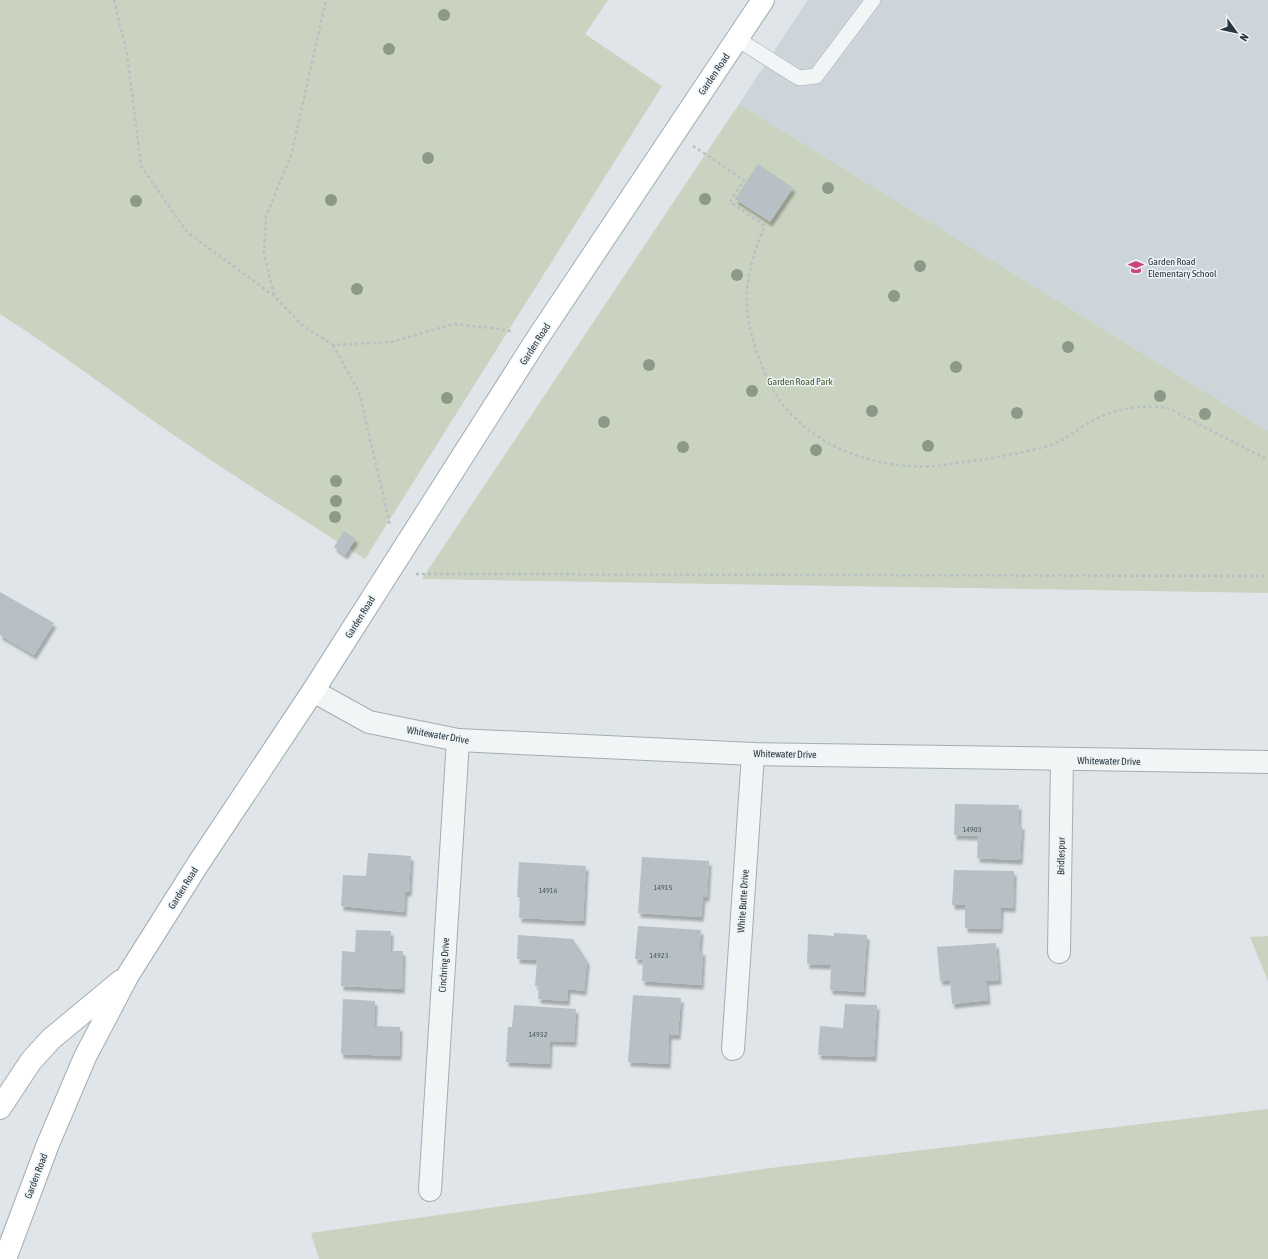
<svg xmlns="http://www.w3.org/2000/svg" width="1268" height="1259" font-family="'Asap Condensed',sans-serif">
<defs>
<filter id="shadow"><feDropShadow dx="2.5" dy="4.5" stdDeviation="1" flood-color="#0004"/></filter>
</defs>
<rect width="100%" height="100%" fill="#dfe5e8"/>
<!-- built -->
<path fill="#cdd5da" d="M808 0H1268V431L739 104Z"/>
<!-- green -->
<g fill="#cad2c0">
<path d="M0 0H608L585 34 662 86 365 559C304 520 243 482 184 442 122 400 63 354 0 314Z"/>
<path d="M739 104 1268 431V593L422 579Z"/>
<path d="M1268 936V981L1250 937Z"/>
<path d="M1268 1109V1259H319L311 1233 771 1168Z"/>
</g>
<!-- building -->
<g fill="#b6c0c5" filter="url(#shadow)">
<path d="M758 164 793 188 770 222 735 199Z"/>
<path d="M344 531 356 539 345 555 334 547Z"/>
<path d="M0 592 54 623 34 655 0 635Z"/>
<path d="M955 804 1019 805 1018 825H1022L1020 860 977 858 978 836 954 835Z"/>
<path d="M368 853 411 856 409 892H405L404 912 341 906 343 875 366 876Z"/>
<path d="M642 857 709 861 707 897H703L701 917 638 913Z"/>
<path d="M519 862 586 866 583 921 519 918 520 897H517Z"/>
<path d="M954 870 1014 871 1013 908 1001 907 1000 929 965 928V905H952Z"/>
<path d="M638 926 701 930 699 951H703L701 985 642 981 643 960 635 959Z"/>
<path d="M356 930 391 931 390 951H403L402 989 341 986 342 951 355 952Z"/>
<path d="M834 933 867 935 863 992 830 990 831 965 807 964 808 934 834 936Z"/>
<path d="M518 935 573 939 587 961 584 991 568 989 567 1001 538 999 539 986H535L537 960 517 959Z"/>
<path d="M996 943 999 980 986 981 988 1000 952 1004 950 980 940 981 937 947Z"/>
<path d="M633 995 681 998 678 1035H669L668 1064 628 1062Z"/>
<path d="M343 999 375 1001 374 1026 400 1027 399 1056 341 1054Z"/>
<path d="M845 1004 877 1005 874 1057 818 1055 820 1026 843 1028Z"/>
<path d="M514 1005 576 1009 574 1042 550 1041 549 1064 506 1062 508 1027H512Z"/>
</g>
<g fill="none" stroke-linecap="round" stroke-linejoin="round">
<defs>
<path id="lane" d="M737 39 799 78 816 76 873 0"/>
<g id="street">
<path d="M313 691 369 722 458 740 753 754 1268 762"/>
<path d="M1059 952 1062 760"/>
<path d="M733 1049 753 754"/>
<path d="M430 1190 458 740"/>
</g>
<g id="secondary">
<path d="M0 1108 31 1061 51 1039 121 981"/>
<path d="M5 1259 48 1144 85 1057 128 975 198 864 313 691 537 339 763 0"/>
</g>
</defs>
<!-- lane casing -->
<use href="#lane" stroke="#a4adb2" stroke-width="16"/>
<!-- street casing -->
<use href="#street" stroke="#a4adb2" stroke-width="24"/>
<!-- secondary casing -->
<use href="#secondary" stroke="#a4adb2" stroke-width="24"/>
<!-- path -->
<g stroke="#b9c0c3" stroke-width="2.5" stroke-dasharray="3 3" stroke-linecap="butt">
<path d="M114 0 127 54 141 166 187 232 274 296 301 324 333 345 391 342 454 324 500 329 514 332"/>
<path d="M693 146 744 180 730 202 765 226C739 284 742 321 767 378 795 441 870 471 937 466 953 464 969 461 985 459 1007 455 1031 452 1053 444 1066 439 1075 431 1087 424 1111 409 1139 404 1168 408L1268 460"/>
<path d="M274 295 264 253 266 216 291 156 326 0"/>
<path d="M333 345 359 392 390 525"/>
<path d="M416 574 1268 576"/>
</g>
<!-- lane -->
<use href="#lane" stroke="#f2f5f6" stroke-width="15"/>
<!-- street -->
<use href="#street" stroke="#f2f5f6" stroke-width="22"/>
<!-- secondary -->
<use href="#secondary" stroke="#fff" stroke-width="22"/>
</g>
<!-- trees -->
<g fill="#8b9986">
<circle cx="444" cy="15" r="6"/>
<circle cx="389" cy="49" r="6"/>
<circle cx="428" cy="158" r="6"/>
<circle cx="828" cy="188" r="6"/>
<circle cx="705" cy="199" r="6"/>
<circle cx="331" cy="200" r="6"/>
<circle cx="136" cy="201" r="6"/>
<circle cx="920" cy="266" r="6"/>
<circle cx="737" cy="275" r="6"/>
<circle cx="357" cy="289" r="6"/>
<circle cx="894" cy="296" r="6"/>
<circle cx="1068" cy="347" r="6"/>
<circle cx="649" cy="365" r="6"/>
<circle cx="956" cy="367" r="6"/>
<circle cx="752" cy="391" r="6"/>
<circle cx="1160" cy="396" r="6"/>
<circle cx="447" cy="398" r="6"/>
<circle cx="872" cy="411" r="6"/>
<circle cx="1017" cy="413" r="6"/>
<circle cx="1205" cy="414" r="6"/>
<circle cx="604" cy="422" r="6"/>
<circle cx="928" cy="446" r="6"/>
<circle cx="683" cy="447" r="6"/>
<circle cx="816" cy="450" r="6"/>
<circle cx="336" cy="481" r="6"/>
<circle cx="336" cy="501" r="6"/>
<circle cx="335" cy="517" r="6"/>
</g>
<!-- icons -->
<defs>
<symbol id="school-bare" viewBox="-9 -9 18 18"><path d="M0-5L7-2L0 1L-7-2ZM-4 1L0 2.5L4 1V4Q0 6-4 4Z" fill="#cb467f" stroke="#eef3f6" stroke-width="2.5" paint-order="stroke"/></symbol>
</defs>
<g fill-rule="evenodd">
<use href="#school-bare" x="1125" y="256" width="22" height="22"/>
</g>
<g text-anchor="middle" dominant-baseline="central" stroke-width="3" stroke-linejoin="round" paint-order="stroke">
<!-- number labels -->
<g font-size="8" fill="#4c5960">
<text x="972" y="829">14903</text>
<text x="663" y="887">14915</text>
<text x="548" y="890">14916</text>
<text x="659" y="955">14923</text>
<text x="538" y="1034">14932</text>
</g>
<!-- street labels -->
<g font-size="10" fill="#28373f" stroke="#eef3f6">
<text transform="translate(714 74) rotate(-56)">Garden Road</text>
<text transform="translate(535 344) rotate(-57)">Garden Road</text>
<text transform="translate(360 617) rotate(-58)">Garden Road</text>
<text transform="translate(438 735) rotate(10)">Whitewater Drive</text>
<text transform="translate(785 754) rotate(1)">Whitewater Drive</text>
<text transform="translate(1109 761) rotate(1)">Whitewater Drive</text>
<text transform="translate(1061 856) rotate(-89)">Bridlespur</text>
<text transform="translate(183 888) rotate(-58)">Garden Road</text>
<text transform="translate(743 901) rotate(-86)">White Butte Drive</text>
<text transform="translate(444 965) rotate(-86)">Cinchring Drive</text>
<text transform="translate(36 1176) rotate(-69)">Garden Road</text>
</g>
<!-- poi labels -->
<g font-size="10" fill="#28373f" stroke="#eef3f6" text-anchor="start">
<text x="1148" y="261">Garden Road<tspan x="1148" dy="12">Elementary School</tspan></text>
</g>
<!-- park labels -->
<g font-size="10" fill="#475a36" stroke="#eef3f6">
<text x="800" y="381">Garden Road Park</text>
</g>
</g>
<!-- north arrow -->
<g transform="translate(1236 32) rotate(123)" stroke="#eef3f6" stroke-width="3" paint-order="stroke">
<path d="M0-3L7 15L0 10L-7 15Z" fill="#28373f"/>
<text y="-6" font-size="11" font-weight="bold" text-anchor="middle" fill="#28373f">N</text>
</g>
</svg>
